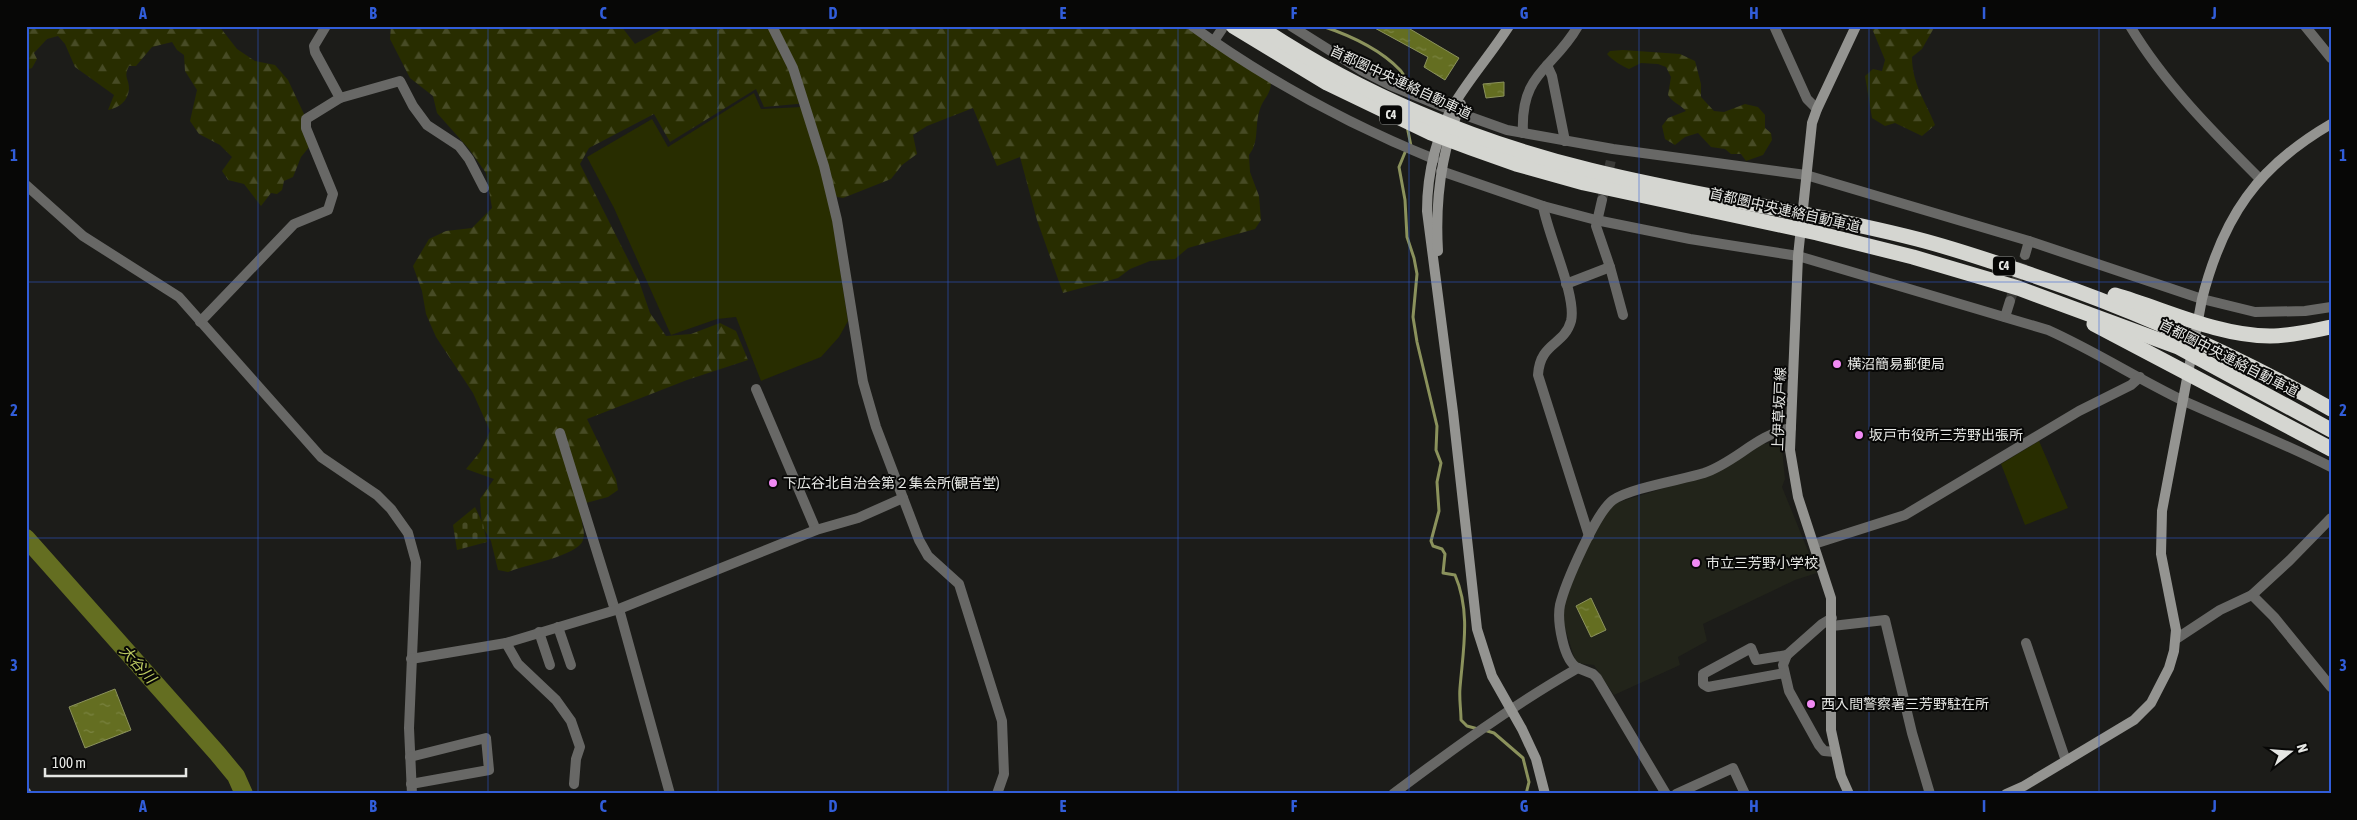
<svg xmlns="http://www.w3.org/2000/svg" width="2357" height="820" font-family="'Asap Condensed','Noto Sans JP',sans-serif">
<defs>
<pattern id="forest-firs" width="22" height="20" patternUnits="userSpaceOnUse" patternTransform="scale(1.25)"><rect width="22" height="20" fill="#282d00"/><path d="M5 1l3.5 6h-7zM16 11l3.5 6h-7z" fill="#474b25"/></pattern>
<pattern id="cemetery-stones" width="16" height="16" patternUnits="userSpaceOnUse" patternTransform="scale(1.25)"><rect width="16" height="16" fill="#282d00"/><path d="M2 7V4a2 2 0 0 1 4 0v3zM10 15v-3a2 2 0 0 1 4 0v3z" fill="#474b25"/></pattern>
<pattern id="water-ripples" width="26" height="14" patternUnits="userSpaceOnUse" patternTransform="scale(1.25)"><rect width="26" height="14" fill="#646e21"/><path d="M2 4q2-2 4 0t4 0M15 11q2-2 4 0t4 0" fill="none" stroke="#7a8341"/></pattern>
</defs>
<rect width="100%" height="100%" fill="#1c1c19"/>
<!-- built -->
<path fill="#22241a" d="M1781 439 1785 479 1782 487 1817 573 1795 580 1703 624 1707 641 1678 657 1680 665 1614 695 1594 665 1576 663 1564 625V602L1586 550 1605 514 1616 503 1674 485 1764 442 1765 444Z"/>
<!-- forest -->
<g fill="url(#forest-firs)">
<path d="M26 26H219L237 49 255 61 275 65 288 80 304 114 303 131 310 146 301 157 293 177 284 181 282 190 277 194 271 193 261 206 244 184 228 180 222 171 232 157 220 145 199 134 190 121 197 90 185 71 184 55 177 50 172 42 152 47 136 66H129C123 78 129 78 129 89 128 101 119 108 108 110L114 95 75 67 65 44 58 36 47 39 34 53 37 59 32 68 26 70Z"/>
<path d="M391 26H621L635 44 668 26H1184L1271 83C1271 94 1263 99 1260 109 1254 126 1260 141 1249 155L1250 172 1259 196 1261 220 1255 229 1188 248 1175 259 1150 261 1130 269 1118 278 1063 293 1037 220 1020 157 997 166 973 108 927 126 913 135 917 154 902 165 891 179 843 198 837 197 834 191 808 103 764 107 756 89 670 142 654 114 589 148 580 164 639 281 650 313 666 336 691 334 720 323 736 331 748 360 687 380 587 419 616 479 618 490 608 497 586 503C576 522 587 527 583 540 578 556 524 565 508 572L498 570 491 541 482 526 480 499 494 479 466 469 480 452 490 431 473 393 436 337 426 314 422 291 413 266 429 239 446 231 472 228 492 208 486 173 469 149 437 113 433 96 410 78 390 39Z"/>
<path d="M1871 26H1935L1922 49 1912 57C1912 84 1926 102 1935 125L1922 136 1895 123 1885 126 1872 118 1865 76 1873 69 1882 71 1885 60Z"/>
<path d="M1623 50 1680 54 1695 61 1701 84V97L1714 111 1724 112 1745 104 1758 107 1765 115V128L1771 133 1772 140 1763 155 1746 161 1741 154H1731L1725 149 1711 147 1698 133 1685 137 1675 145 1665 139 1662 126 1668 118 1686 111C1680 104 1673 103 1668 95L1671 77 1666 67 1658 64 1641 63 1629 69C1622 66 1612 60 1607 54L1610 51Z"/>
</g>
<!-- cemetery -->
<path fill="url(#cemetery-stones)" d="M475 507 483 524 487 542 457 550 453 525Z"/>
<!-- park -->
<g fill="#282d00">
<path d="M754 93 761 109 801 107 821 171 831 211 848 321 839 337 821 357 761 381 736 317 717 319 671 335 614 208 587 157 652 119 668 147Z"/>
<path d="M2039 441 2068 508 2025 525 2001 464Z"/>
</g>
<!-- water -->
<g fill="url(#water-ripples)" stroke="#8b925c">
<path d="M1371 26H1405L1459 58 1445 80 1424 67 1428 57Z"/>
<path d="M1504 82V96L1486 98 1483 84Z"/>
<path d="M1591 598 1606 630 1591 637 1576 606Z"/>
<path d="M115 689 131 730 85 748 69 707Z"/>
</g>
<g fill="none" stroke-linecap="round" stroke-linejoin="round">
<!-- stream -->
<g stroke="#8b925c" stroke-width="3">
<path d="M1322 26C1349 35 1380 49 1400 70 1405 76 1408 84 1413 90"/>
<path d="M1407 126 1411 146"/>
<path d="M1406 150 1399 167 1405 200 1407 237 1414 258 1417 274 1413 317 1417 342 1437 426 1436 450 1441 463 1437 482 1439 511 1431 541 1433 546 1442 549 1445 554 1443 573 1455 575C1471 612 1463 650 1460 688 1459 699 1461 709 1461 720L1467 726 1478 729"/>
<path d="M1484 730 1494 733 1523 758 1529 782 1526 794"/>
</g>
<!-- river -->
<path stroke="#646e21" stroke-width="18" d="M26 538 217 753 236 776 244 794"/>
<!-- street-tunnel -->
<g stroke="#3a3a37" stroke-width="10" stroke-dasharray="10 5" stroke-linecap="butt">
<path d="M1602 200 1611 160"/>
<path d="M2010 301 2025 255"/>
</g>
<!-- street -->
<g stroke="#686866" stroke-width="10">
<path d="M772 26 793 68 824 166 837 220 863 382 876 427 919 540 928 556 959 584 985 667 1002 721 1004 774 997 794"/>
<path d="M1192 26C1267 80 1348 124 1434 159"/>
<path d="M1291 26 1361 70 1390 85 1451 110 1507 130 1613 149 1806 175 2029 241 2202 299 2255 312 2305 311 2331 307"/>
<path d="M1774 26 1807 99 1817 109"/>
<path d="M2130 26C2164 83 2213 132 2260 179"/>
<path d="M2305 26 2331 58"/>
<path d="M1214 41 1222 29"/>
<path d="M1547 65 1552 76 1565 141"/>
<path d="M340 98 400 81 413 106 427 125 459 146 469 159 484 188"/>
<path d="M1523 133C1520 72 1553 70 1578 26"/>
<path d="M1441 171 1543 206 1596 220 1690 239 1798 256 2048 330C2095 351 2138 379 2184 401 2233 423 2283 443 2331 467"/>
<path d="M26 185 83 236 179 297 321 457 377 495 391 509 408 533 416 562 409 728 412 794"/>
<path d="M1602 200 1596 226 1610 267 1623 315"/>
<path d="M1543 206C1548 236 1577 296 1571 321 1564 346 1540 342 1538 375L1589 536"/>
<path d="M2025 255 2029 241"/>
<path d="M1566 284 1610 267"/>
<path d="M2005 317 2010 301"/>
<path d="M200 322 294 224 328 210 333 194 306 128V119L340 98 315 52 314 46 326 26"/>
<path d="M756 389 816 530"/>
<path d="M560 433 615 610"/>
<path d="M1814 544 1905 515 2079 411 2131 385 2140 377"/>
<path d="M2252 595 2274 617 2331 687"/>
<path d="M619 609 670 794"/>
<path d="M1832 618 1822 624 1787 655 1783 665 1789 691 1819 745 1824 751 1835 752"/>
<path d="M1832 626 1885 620 1912 733 1930 794"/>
<path d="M558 627 571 665"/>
<path d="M539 632 550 665"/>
<path d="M2176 639 2220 610 2252 595 2289 561 2331 518"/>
<path d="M506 643 518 664 556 700 571 721 580 747 576 759 574 784"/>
<path d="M2026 643 2066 761"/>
<path d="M411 659 506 643 619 609 816 530 858 518 903 498"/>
<path d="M1578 668C1563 661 1557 620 1560 605 1565 584 1596 512 1613 500 1630 488 1681 480 1704 473 1736 462 1756 435 1791 428"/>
<path d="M1784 673 1708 687 1703 684V674L1751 648 1756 660 1787 655"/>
<path d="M410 757 486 738 489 770 411 784"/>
<path d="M1393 794C1453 749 1513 705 1578 668L1593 674 1597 678 1666 794"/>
<path d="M1676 794 1733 768 1745 794"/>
</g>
<!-- secondary -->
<g stroke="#949491" stroke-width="10">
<path d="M1509 26C1493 51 1474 73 1458 98 1437 130 1427 173 1427 211L1453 412 1477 629 1492 676 1522 729 1536 759 1545 794"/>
<path d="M1438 251C1435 200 1441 151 1461 104"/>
<path d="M26 792 27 794"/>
<path d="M1849 794 1841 776 1831 730V598L1798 497 1790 450 1798 256 1812 123 1817 109 1856 26"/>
<path d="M2006 794 2024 786 2134 720 2151 703 2169 668 2174 651 2176 630 2161 554 2162 511 2202 299C2223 217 2257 167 2331 124"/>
</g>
<!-- highway -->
<g stroke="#d5d6d1" stroke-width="15">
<path d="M1233 26 1327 83 1431 133 1471 148 1516 164 1584 183 1817 233 1913 257 2018 288 2178 347 2331 430"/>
<path d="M1258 26C1358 93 1474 142 1590 170 1698 197 1809 211 1917 239 1956 249 1994 262 2032 275 2138 311 2234 354 2331 409"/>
<path d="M2115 295C2164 309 2218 336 2270 336 2291 336 2311 331 2331 327"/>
<path d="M2094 324 2331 449"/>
</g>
</g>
<!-- grid -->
<path fill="none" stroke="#315dd9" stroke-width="1" stroke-opacity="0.55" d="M258 26V794M488 26V794M718 26V794M948 26V794M1178 26V794M1409 26V794M1639 26V794M1869 26V794M2099 26V794M26 282H2331M26 538H2331"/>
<!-- markers -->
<g fill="#f18af4" stroke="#070706" stroke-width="2">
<circle cx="1837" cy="364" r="5"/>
<circle cx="1859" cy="435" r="5"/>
<circle cx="773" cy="483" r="5"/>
<circle cx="1696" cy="563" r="5"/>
<circle cx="1811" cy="704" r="5"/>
</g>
<g text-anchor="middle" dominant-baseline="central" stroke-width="4" stroke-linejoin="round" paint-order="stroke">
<!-- shield labels -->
<g fill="#070706" stroke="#a3a4a1" stroke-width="1">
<rect x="1380" y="105.5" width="22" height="19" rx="4"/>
<rect x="1993" y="256.5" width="22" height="19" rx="4"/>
</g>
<g font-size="12" font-weight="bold" fill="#e6e7e4">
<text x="1391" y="115">C4</text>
<text x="2004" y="266">C4</text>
</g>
<!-- street labels -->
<g font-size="14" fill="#e6e7e4" stroke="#070706">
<text transform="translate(1401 82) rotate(25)">首都圏中央連絡自動車道</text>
<text transform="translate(1785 210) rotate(13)">首都圏中央連絡自動車道</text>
<text transform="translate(2229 358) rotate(27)">首都圏中央連絡自動車道</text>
<text transform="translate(1779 409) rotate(-88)">上伊草坂戸線</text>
</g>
<!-- poi labels -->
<g font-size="14" fill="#e6e7e4" stroke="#070706" text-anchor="start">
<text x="1847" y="364">横沼簡易郵便局</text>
<text x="1869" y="435">坂戸市役所三芳野出張所</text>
<text x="783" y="483">下広谷北自治会第２集会所(観音堂)</text>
<text x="1706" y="563">市立三芳野小学校</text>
<text x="1821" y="704">西入間警察署三芳野駐在所</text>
</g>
<!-- water labels -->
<g font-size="15" font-style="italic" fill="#bbc961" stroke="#070706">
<text transform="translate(138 664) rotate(48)">大谷川</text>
</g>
</g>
<!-- border -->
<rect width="2357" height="820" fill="none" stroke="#070706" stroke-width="55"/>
<!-- north arrow -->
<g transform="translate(2290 752) rotate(73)" stroke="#070706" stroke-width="4" paint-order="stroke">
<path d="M0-4L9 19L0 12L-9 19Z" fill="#e6e7e4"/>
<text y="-8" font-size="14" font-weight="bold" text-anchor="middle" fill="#e6e7e4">N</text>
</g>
<!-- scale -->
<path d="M45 768v8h141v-8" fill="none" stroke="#e6e7e4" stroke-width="2.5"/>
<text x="52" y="768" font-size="15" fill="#e6e7e4" stroke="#070706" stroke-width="4" paint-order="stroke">100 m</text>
<rect x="28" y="28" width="2302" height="764" fill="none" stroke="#315dd9" stroke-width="2"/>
<g font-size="16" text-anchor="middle" font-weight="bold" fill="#315dd9">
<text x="143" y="19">A</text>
<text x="373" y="19">B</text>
<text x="603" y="19">C</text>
<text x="833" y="19">D</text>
<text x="1063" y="19">E</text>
<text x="1294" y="19">F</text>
<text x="1524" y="19">G</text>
<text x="1754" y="19">H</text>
<text x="1984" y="19">I</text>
<text x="2214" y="19">J</text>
<text x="14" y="161">1</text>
<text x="2343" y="161">1</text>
<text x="14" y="416">2</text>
<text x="2343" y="416">2</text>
<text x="14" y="671">3</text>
<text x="2343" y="671">3</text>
<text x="143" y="812">A</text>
<text x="373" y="812">B</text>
<text x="603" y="812">C</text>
<text x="833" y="812">D</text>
<text x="1063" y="812">E</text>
<text x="1294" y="812">F</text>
<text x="1524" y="812">G</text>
<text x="1754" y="812">H</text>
<text x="1984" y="812">I</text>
<text x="2214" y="812">J</text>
</g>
</svg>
